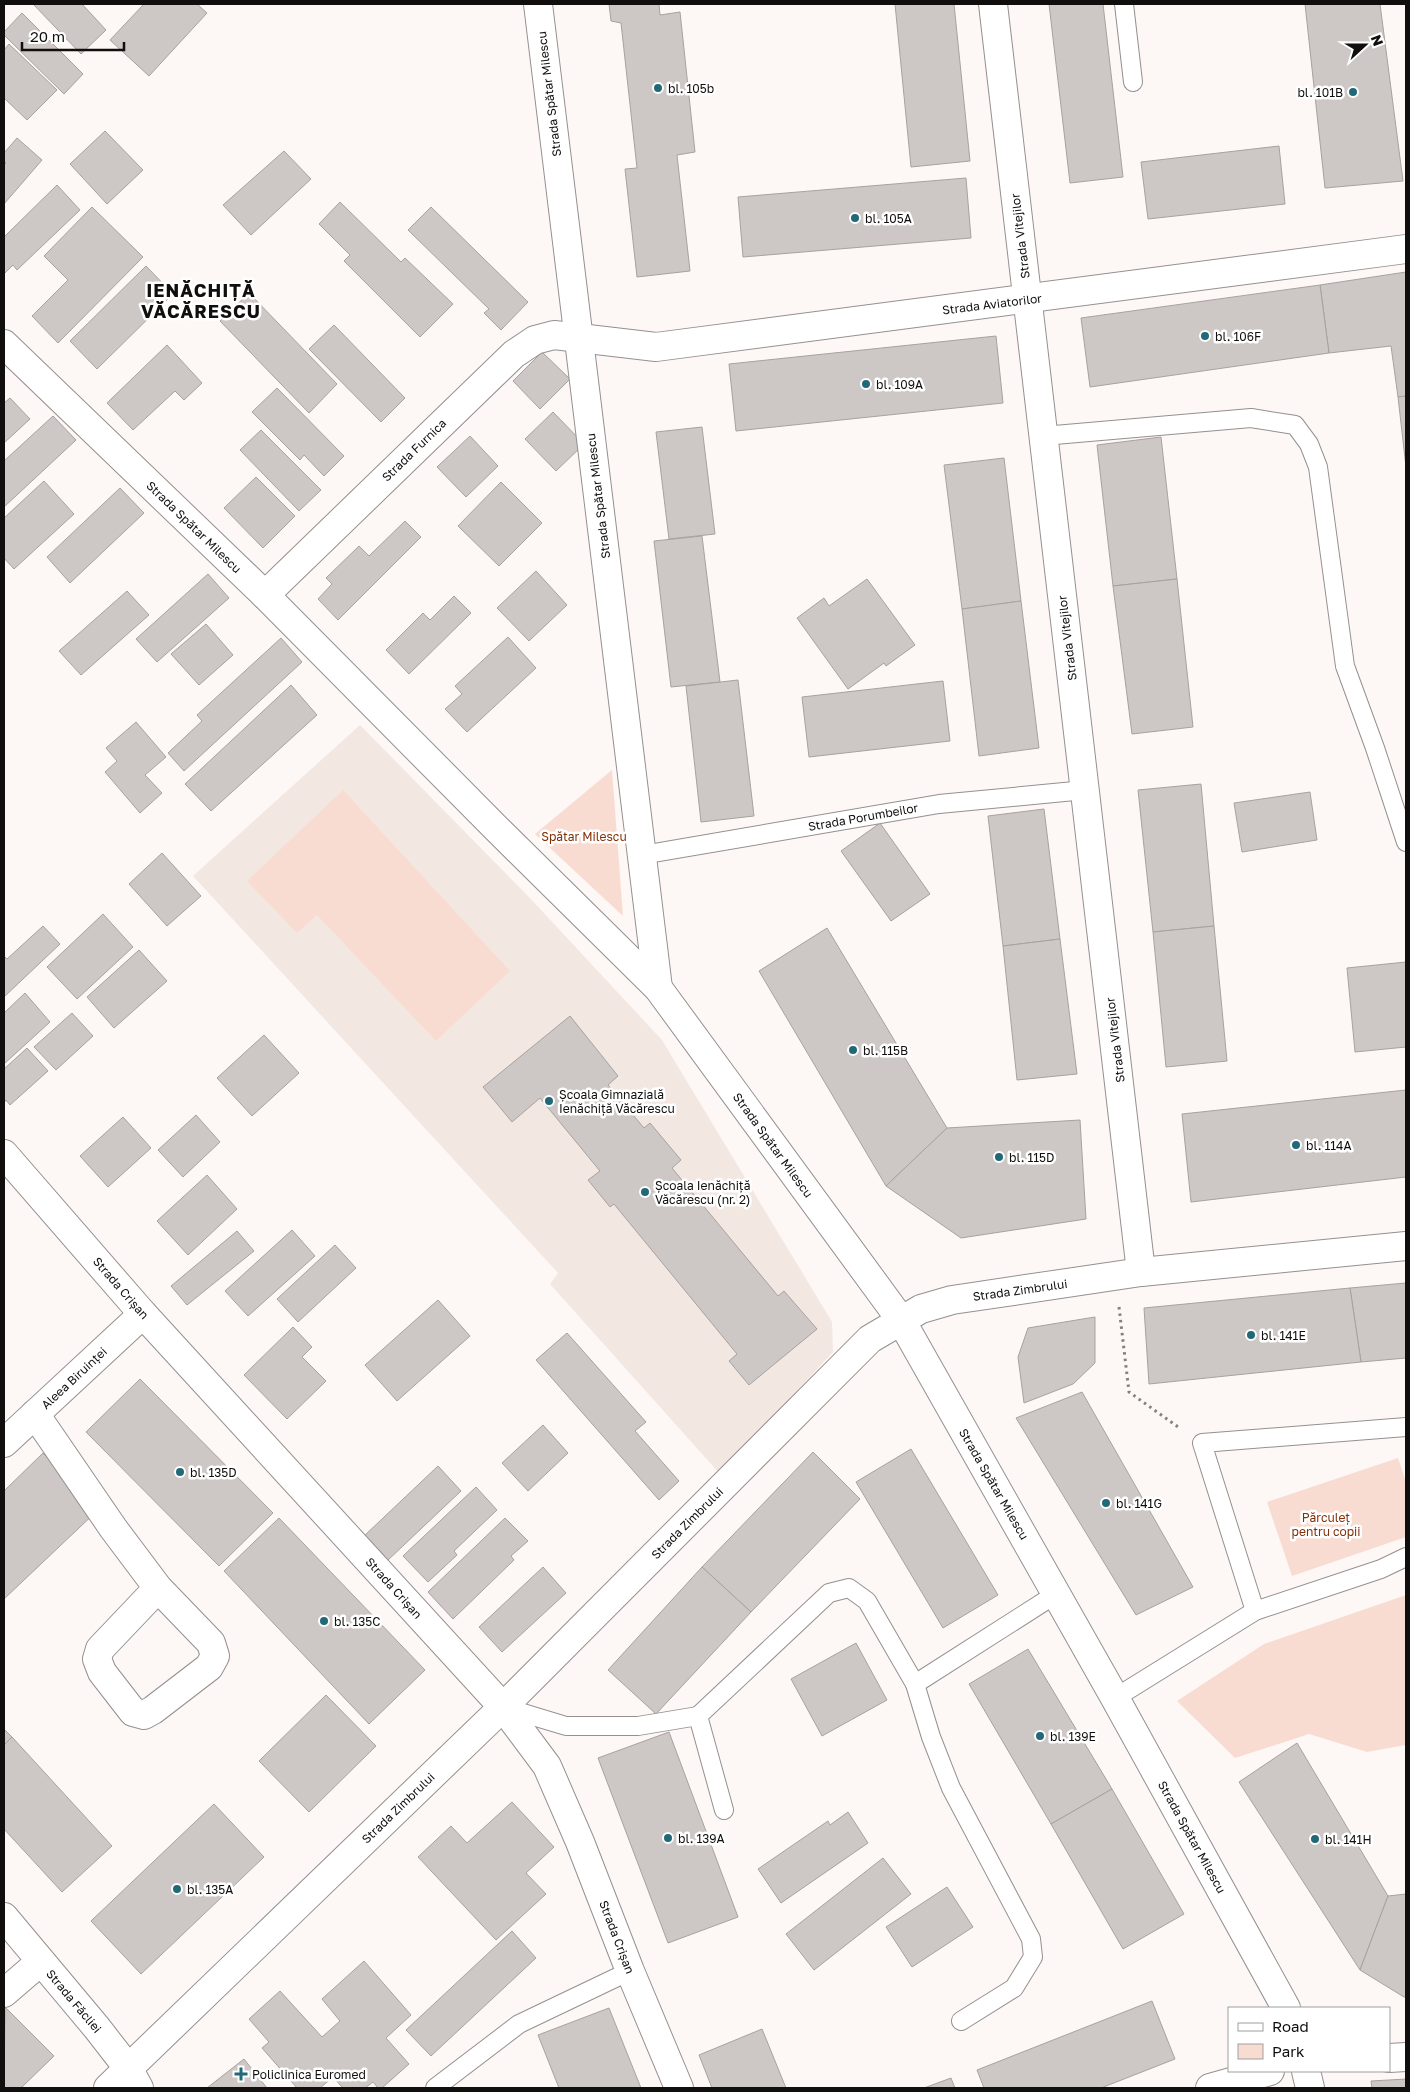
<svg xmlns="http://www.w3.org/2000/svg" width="1410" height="2092" font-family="'Golos Text',sans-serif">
<rect width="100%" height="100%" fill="#fdf7f5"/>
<!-- built -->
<path fill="#f3e7e1" d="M360 725 528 896 662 1040 832 1322 833 1352 720 1474 550 1284 558 1273 193 876Z"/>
<!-- green -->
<g fill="#f9dcd1">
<path d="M612 770 623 916 535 834Z"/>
<path d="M343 790 510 971 436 1041 317 915 297 933 247 881Z"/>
<path d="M1398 1458 1406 1482V1537L1292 1576 1267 1502Z"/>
<path d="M1406 1595V1745L1367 1752 1309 1734 1235 1758 1177 1701 1264 1644Z"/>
</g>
<!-- building -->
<g fill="#cdc7c5" stroke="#a7a2a0">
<path d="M33 4H82L106 30 81 54Z"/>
<path d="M144 4H197L207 13 149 76 110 40Z"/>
<path d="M609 4H659L660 15 680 12 695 152 677 155 690 271 637 277 625 169 637 168 621 23 611 21Z"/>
<path d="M895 4H954L970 161 911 167Z"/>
<path d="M1049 4H1103L1123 177 1070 183Z"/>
<path d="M1305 4H1380L1403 181 1325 188Z"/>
<path d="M22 13 83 74 64 94 4 35V32Z"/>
<path d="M9 44 57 90 27 120 4 98V50Z"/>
<path d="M105 131 143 170 107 204 70 164Z"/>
<path d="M17 138 42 160 4 204V165L6 163 4 161V153Z"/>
<path d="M1279 146 1285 204 1148 219 1141 162Z"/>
<path d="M284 151 311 179 251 235 223 205Z"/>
<path d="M966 178 971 238 743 257 738 197Z"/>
<path d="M57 185 80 210 17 270 13 265 4 274V237Z"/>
<path d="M340 202 401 262 405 258 453 304 420 337 344 261 350 255 319 224Z"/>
<path d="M92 207 143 257 58 343 32 316 68 280 44 256Z"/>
<path d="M431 207 528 302 501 330 484 313 489 309 408 230Z"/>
<path d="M146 266 173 294 97 369 70 341Z"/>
<path d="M1406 272V396L1398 397 1391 346 1329 353 1320 285Z"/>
<path d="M1320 285 1329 353 1090 387 1081 318Z"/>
<path d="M249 293 337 384 309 413 220 321Z"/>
<path d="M334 325 405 398 381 422 309 349Z"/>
<path d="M996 336 1003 403 736 431 729 364Z"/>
<path d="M167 345 202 383 184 400 175 391 133 430 107 403Z"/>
<path d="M542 352 570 379 540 409 513 381Z"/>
<path d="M277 388 344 456 324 476 304 455 300 460 252 412Z"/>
<path d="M1406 396V467L1398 397Z"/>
<path d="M10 398 30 419 4 443V403Z"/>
<path d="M553 412 584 444 556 471 525 439Z"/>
<path d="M53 416 76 440 4 507V461Z"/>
<path d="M702 427 715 534 669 539 656 432Z"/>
<path d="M261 430 321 490 299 511 240 450Z"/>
<path d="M470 436 498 466 466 497 437 467Z"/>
<path d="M1161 437 1177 579 1113 586 1097 445Z"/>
<path d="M1004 458 1021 601 962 609 944 465Z"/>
<path d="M256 477 295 516 263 548 224 508Z"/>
<path d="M44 481 74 514 14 569 4 558V518Z"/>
<path d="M501 482 542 523 499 566 458 526Z"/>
<path d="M120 488 144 513 70 583 47 557Z"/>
<path d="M405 521 421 537 338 620 318 599 332 584 326 578 359 546 369 556Z"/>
<path d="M702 536 720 682 671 687 654 541Z"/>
<path d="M536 571 567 605 529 641 497 608Z"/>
<path d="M208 574 229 598 157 662 136 639Z"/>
<path d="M867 579 915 645 886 666 884 663 848 689 797 618 824 598 829 606Z"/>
<path d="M1177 579 1193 727 1132 734 1113 586Z"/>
<path d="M127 591 149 615 81 675 59 651Z"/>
<path d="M454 596 471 613 409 674 386 650 423 613 430 620Z"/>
<path d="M1021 601 1039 748 979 756 962 609Z"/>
<path d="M206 624 233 655 199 685 171 654Z"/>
<path d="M508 637 536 668 467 732 445 709 462 694 455 686Z"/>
<path d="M281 638 302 662 184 771 168 753 202 721 197 715Z"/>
<path d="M738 680 754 816 701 822 686 686Z"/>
<path d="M943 681 950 741 809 757 802 697Z"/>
<path d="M291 685 317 715 211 811 185 784Z"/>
<path d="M136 722 166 757 145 775 162 793 140 813 105 772 117 761 106 748Z"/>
<path d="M1201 784 1214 926 1153 932 1138 790Z"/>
<path d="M1310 792 1317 840 1242 852 1234 803Z"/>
<path d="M1044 809 1060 939 1003 946 988 816Z"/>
<path d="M880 823 930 894 891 921 841 851Z"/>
<path d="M162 853 201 896 167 926 129 884Z"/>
<path d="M103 914 133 947 77 999 47 967Z"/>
<path d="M43 926 60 944 4 997V956L7 959Z"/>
<path d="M1214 926 1227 1061 1166 1067 1153 932Z"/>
<path d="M827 928 947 1128 886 1186 759 971Z"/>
<path d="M1060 939 1077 1074 1017 1080 1003 946Z"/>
<path d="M139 950 167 981 114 1028 87 997Z"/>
<path d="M1406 962V1047L1355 1052 1347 968Z"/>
<path d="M25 993 50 1022 4 1064V1013Z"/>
<path d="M72 1013 93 1036 56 1070 34 1047Z"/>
<path d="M570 1016 618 1076 608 1085 644 1128 650 1123 681 1160 672 1168 778 1296 784 1291 817 1329 749 1385 729 1361 737 1354 614 1204 610 1207 588 1180 600 1171 540 1098 512 1122 483 1087Z"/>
<path d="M264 1035 299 1073 252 1116 217 1078Z"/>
<path d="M27 1048 48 1071 10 1105 6 1100 4 1103V1069Z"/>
<path d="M1406 1090V1177L1191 1202 1182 1114Z"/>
<path d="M196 1115 220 1142 183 1177 158 1150Z"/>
<path d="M123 1117 151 1148 108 1187 80 1156Z"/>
<path d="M1080 1120 1086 1219 961 1238 886 1186 947 1128Z"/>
<path d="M207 1175 237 1209 188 1255 157 1221Z"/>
<path d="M292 1230 315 1256 248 1316 225 1291Z"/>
<path d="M237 1231 254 1251 187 1305 171 1286Z"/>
<path d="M335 1245 356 1268 298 1322 277 1299Z"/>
<path d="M1406 1283V1358L1361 1362 1350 1288Z"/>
<path d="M1350 1288 1361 1362 1149 1384 1144 1308Z"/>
<path d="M438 1300 470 1336 397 1401 365 1365Z"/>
<path d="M1095 1317V1363L1073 1384 1024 1403 1018 1357 1028 1328Z"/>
<path d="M293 1327 312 1347 302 1357 326 1381 287 1419 244 1375Z"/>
<path d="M567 1333 646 1422 635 1431 679 1481 659 1500 536 1360Z"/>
<path d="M140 1379 273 1513 219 1566 86 1432Z"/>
<path d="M1082 1392 1193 1587 1136 1615 1016 1418Z"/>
<path d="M543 1425 568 1453 528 1491 502 1463Z"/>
<path d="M911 1449 998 1595 943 1628 856 1482Z"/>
<path d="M813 1452 860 1499 751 1612 702 1567Z"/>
<path d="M43 1453 98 1510 4 1599V1491Z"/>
<path d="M438 1466 461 1491 387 1561 363 1537Z"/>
<path d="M476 1487 497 1510 454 1551 457 1555 428 1582 403 1556Z"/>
<path d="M279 1518 425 1670 369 1724 224 1571Z"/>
<path d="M505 1518 528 1541 511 1556 514 1560 453 1619 428 1592Z"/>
<path d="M543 1567 566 1593 502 1652 479 1627Z"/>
<path d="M702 1567 751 1612 656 1714 608 1670Z"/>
<path d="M856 1643 887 1700 822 1736 791 1679Z"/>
<path d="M1028 1649 1112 1789 1051 1824 969 1684Z"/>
<path d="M326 1695 376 1746 309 1812 259 1761Z"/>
<path d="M4 1729 12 1737 4 1745Z"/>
<path d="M669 1732 738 1917 668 1943 598 1758Z"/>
<path d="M12 1737 112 1846 62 1892 4 1829V1745Z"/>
<path d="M1297 1743 1388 1896 1360 1970 1239 1782Z"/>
<path d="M1112 1789 1184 1914 1123 1949 1051 1824Z"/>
<path d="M512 1802 554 1847 526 1873 546 1894 496 1940 418 1857 451 1826 467 1843Z"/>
<path d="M214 1804 264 1857 141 1974 91 1921Z"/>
<path d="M848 1812 868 1843 781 1903 758 1869 828 1821 830 1825Z"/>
<path d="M883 1858 911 1894 814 1970 786 1934Z"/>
<path d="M947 1887 973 1927 912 1967 886 1927Z"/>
<path d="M1406 1894V1997H1404L1360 1970 1388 1896Z"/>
<path d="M512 1931 536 1958 431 2056 406 2030Z"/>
<path d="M364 1961 411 2015 386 2038 409 2064 382 2088H378L373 2082 365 2088H343L333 2077 320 2088H297L262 2048 269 2042 249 2019 280 1991 322 2037 340 2021 322 1999Z"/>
<path d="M1152 2001 1175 2059 1101 2088H984L977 2070Z"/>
<path d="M5 2007 54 2056 21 2088H4Z"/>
<path d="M609 2008 641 2088H559L538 2035Z"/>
<path d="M762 2029 786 2088H712L699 2055Z"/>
<path d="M244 2059 267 2088H207Z"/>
<path d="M951 2078 955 2088H924Z"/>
<path d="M1406 2079V2088H1372L1371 2081Z"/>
</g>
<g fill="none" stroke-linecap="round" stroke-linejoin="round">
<defs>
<g id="lane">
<path d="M1124 4 1133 82"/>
<path d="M1043 436 1251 418 1295 425 1309 444 1318 467 1345 666 1375 748 1406 842"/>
<path d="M642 855 939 804 1085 790"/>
<path d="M1255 1611 1202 1443 1406 1427"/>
<path d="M915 1684 1056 1594"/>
<path d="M1115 1698 1255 1611 1381 1569 1406 1557"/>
<path d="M503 1707 566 1726H638L698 1716"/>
<path d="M724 1810 698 1716 829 1593 849 1588 867 1601 915 1684 931 1737 951 1788 1031 1939 1033 1957 1014 1988 961 2021"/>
<path d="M435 2088 519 2024 630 1971"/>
</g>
<g id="street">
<path d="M538 4 658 988"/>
<path d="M993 4 1141 1272"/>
<path d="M4 344 265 595 496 828 658 988 901 1320 1115 1698 1286 2008"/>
<path d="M265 595 514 354 535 340 554 335 656 347 1406 249"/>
<path d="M4 1154 143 1314 503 1707 547 1766 580 1842 630 1971 679 2088"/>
<path d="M35 1414 113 1528 158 1588 100 1649 97 1659 102 1672 133 1712 144 1715 153 1710 209 1667 215 1656 211 1643 158 1588"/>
<path d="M4 1443 143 1314"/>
<path d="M4 1917 97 2028 128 2068 139 2088"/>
<path d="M4 1993 40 1962"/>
<path d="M1389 2058 1406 2057"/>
<path d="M1306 2071 1310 2088"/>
<path d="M108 2088 503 1707 870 1339 921 1309 952 1300 1141 1272 1406 1246"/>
<path d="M1210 2088 1270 2071"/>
</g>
</defs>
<!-- lane casing -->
<use href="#lane" stroke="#95908f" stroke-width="20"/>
<!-- street casing -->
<use href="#street" stroke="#95908f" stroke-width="30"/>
<!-- path -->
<path stroke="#84807f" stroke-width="3" stroke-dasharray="2.5 4" stroke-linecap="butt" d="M1119 1307 1129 1392 1181 1429"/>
<!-- lane -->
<use href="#lane" stroke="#fff" stroke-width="18"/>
<!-- street -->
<use href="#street" stroke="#fff" stroke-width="28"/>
</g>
<!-- markers -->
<g fill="#216976" stroke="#fff" stroke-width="2">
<circle cx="658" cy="88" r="5"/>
<circle cx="1353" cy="92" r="5"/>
<circle cx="855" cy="218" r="5"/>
<circle cx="1205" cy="336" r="5"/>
<circle cx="866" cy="384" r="5"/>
<circle cx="853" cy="1050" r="5"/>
<circle cx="549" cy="1101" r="5"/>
<circle cx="1296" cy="1145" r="5"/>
<circle cx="999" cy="1157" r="5"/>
<circle cx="645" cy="1192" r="5"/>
<circle cx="1251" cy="1335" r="5"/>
<circle cx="180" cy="1472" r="5"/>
<circle cx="1106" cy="1503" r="5"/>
<circle cx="324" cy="1621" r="5"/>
<circle cx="1040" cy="1736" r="5"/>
<circle cx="668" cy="1838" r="5"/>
<circle cx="1315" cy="1839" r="5"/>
<circle cx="177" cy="1889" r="5"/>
<path d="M238.5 2066.5h5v5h5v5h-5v5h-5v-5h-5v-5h5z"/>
</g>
<g text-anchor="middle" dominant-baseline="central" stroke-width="5" stroke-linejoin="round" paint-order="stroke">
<!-- poi labels -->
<g font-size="12" fill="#100f0e" stroke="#fff" text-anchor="start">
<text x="668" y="88">bl. 105b</text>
<text x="1343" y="92" text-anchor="end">bl. 101B</text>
<text x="865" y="218">bl. 105A</text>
<text x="1215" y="336">bl. 106F</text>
<text x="876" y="384">bl. 109A</text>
<text x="863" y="1050">bl. 115B</text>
<text x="559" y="1094">Școala Gimnazială<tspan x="559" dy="14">Ienăchiță Văcărescu</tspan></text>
<text x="1306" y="1145">bl. 114A</text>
<text x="1009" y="1157">bl. 115D</text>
<text x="655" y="1185">Școala Ienăchiță<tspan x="655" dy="14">Văcărescu (nr. 2)</tspan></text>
<text x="1261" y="1335">bl. 141E</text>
<text x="190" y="1472">bl. 135D</text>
<text x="1116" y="1503">bl. 141G</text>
<text x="334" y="1621">bl. 135C</text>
<text x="1050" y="1736">bl. 139E</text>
<text x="678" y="1838">bl. 139A</text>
<text x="1325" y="1839">bl. 141H</text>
<text x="187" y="1889">bl. 135A</text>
<text x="252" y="2074">Policlinica Euromed</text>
</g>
<!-- street labels -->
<g font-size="12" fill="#100f0e" stroke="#fff">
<text transform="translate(549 94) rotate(-97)">Strada Spătar Milescu</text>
<text transform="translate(1020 236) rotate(-97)">Strada Vitejilor</text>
<text transform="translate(992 304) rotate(-7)">Strada Aviatorilor</text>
<text transform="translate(414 450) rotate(-44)">Strada Furnica</text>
<text transform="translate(598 496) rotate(-97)">Strada Spătar Milescu</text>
<text transform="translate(194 527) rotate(44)">Strada Spătar Milescu</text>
<text transform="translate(1067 638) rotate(-97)">Strada Vitejilor</text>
<text transform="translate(863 817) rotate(-10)">Strada Porumbeilor</text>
<text transform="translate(1115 1040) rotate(-97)">Strada Vitejilor</text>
<text transform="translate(773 1145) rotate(54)">Strada Spătar Milescu</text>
<text transform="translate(121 1288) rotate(49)">Strada Crișan</text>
<text transform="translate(1020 1290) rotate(-8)">Strada Zimbrului</text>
<text transform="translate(74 1378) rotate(-43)">Aleea Biruinței</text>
<text transform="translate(994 1484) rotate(60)">Strada Spătar Milescu</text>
<text transform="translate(687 1523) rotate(-45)">Strada Zimbrului</text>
<text transform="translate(394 1588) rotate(48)">Strada Crișan</text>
<text transform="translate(398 1808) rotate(-44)">Strada Zimbrului</text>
<text transform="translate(1192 1837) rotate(61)">Strada Spătar Milescu</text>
<text transform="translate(617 1937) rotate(69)">Strada Crișan</text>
<text transform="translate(74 2001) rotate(50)">Strada Făcliei</text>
</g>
<!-- park labels -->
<g font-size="12" fill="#813007" stroke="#fff">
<text x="584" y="836">Spătar Milescu</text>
<text x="1326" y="1517">Părculeț<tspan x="1326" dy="14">pentru copii</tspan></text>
</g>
<!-- district labels -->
<g font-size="18" font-weight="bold" letter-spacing="1" fill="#100f0e" stroke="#fff">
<text x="201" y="290">IENĂCHIȚĂ<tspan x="201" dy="21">VĂCĂRESCU</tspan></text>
</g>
</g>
<!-- border -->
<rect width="1410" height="2092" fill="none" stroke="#100f0e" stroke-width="10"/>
<!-- legend -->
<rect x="1228" y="2007" width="162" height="65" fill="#ffffff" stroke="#9f9f9f"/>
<rect x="1238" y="2023" width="25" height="8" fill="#ffffff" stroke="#9f9f9f"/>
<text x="1272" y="2032" font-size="15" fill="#100f0e">Road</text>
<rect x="1238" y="2044" width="25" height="15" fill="#f9dcd1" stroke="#9f9f9f"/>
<text x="1272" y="2057" font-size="15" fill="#100f0e">Park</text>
<!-- north arrow -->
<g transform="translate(1365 45) rotate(69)" stroke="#ffffff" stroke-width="4" paint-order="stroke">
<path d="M0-4L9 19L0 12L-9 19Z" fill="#100f0e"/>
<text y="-8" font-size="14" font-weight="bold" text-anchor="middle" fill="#100f0e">N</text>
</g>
<!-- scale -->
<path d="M22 42v8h102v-8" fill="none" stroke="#100f0e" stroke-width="2.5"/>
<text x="30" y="42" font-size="15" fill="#100f0e" stroke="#ffffff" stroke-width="4" paint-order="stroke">20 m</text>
</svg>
